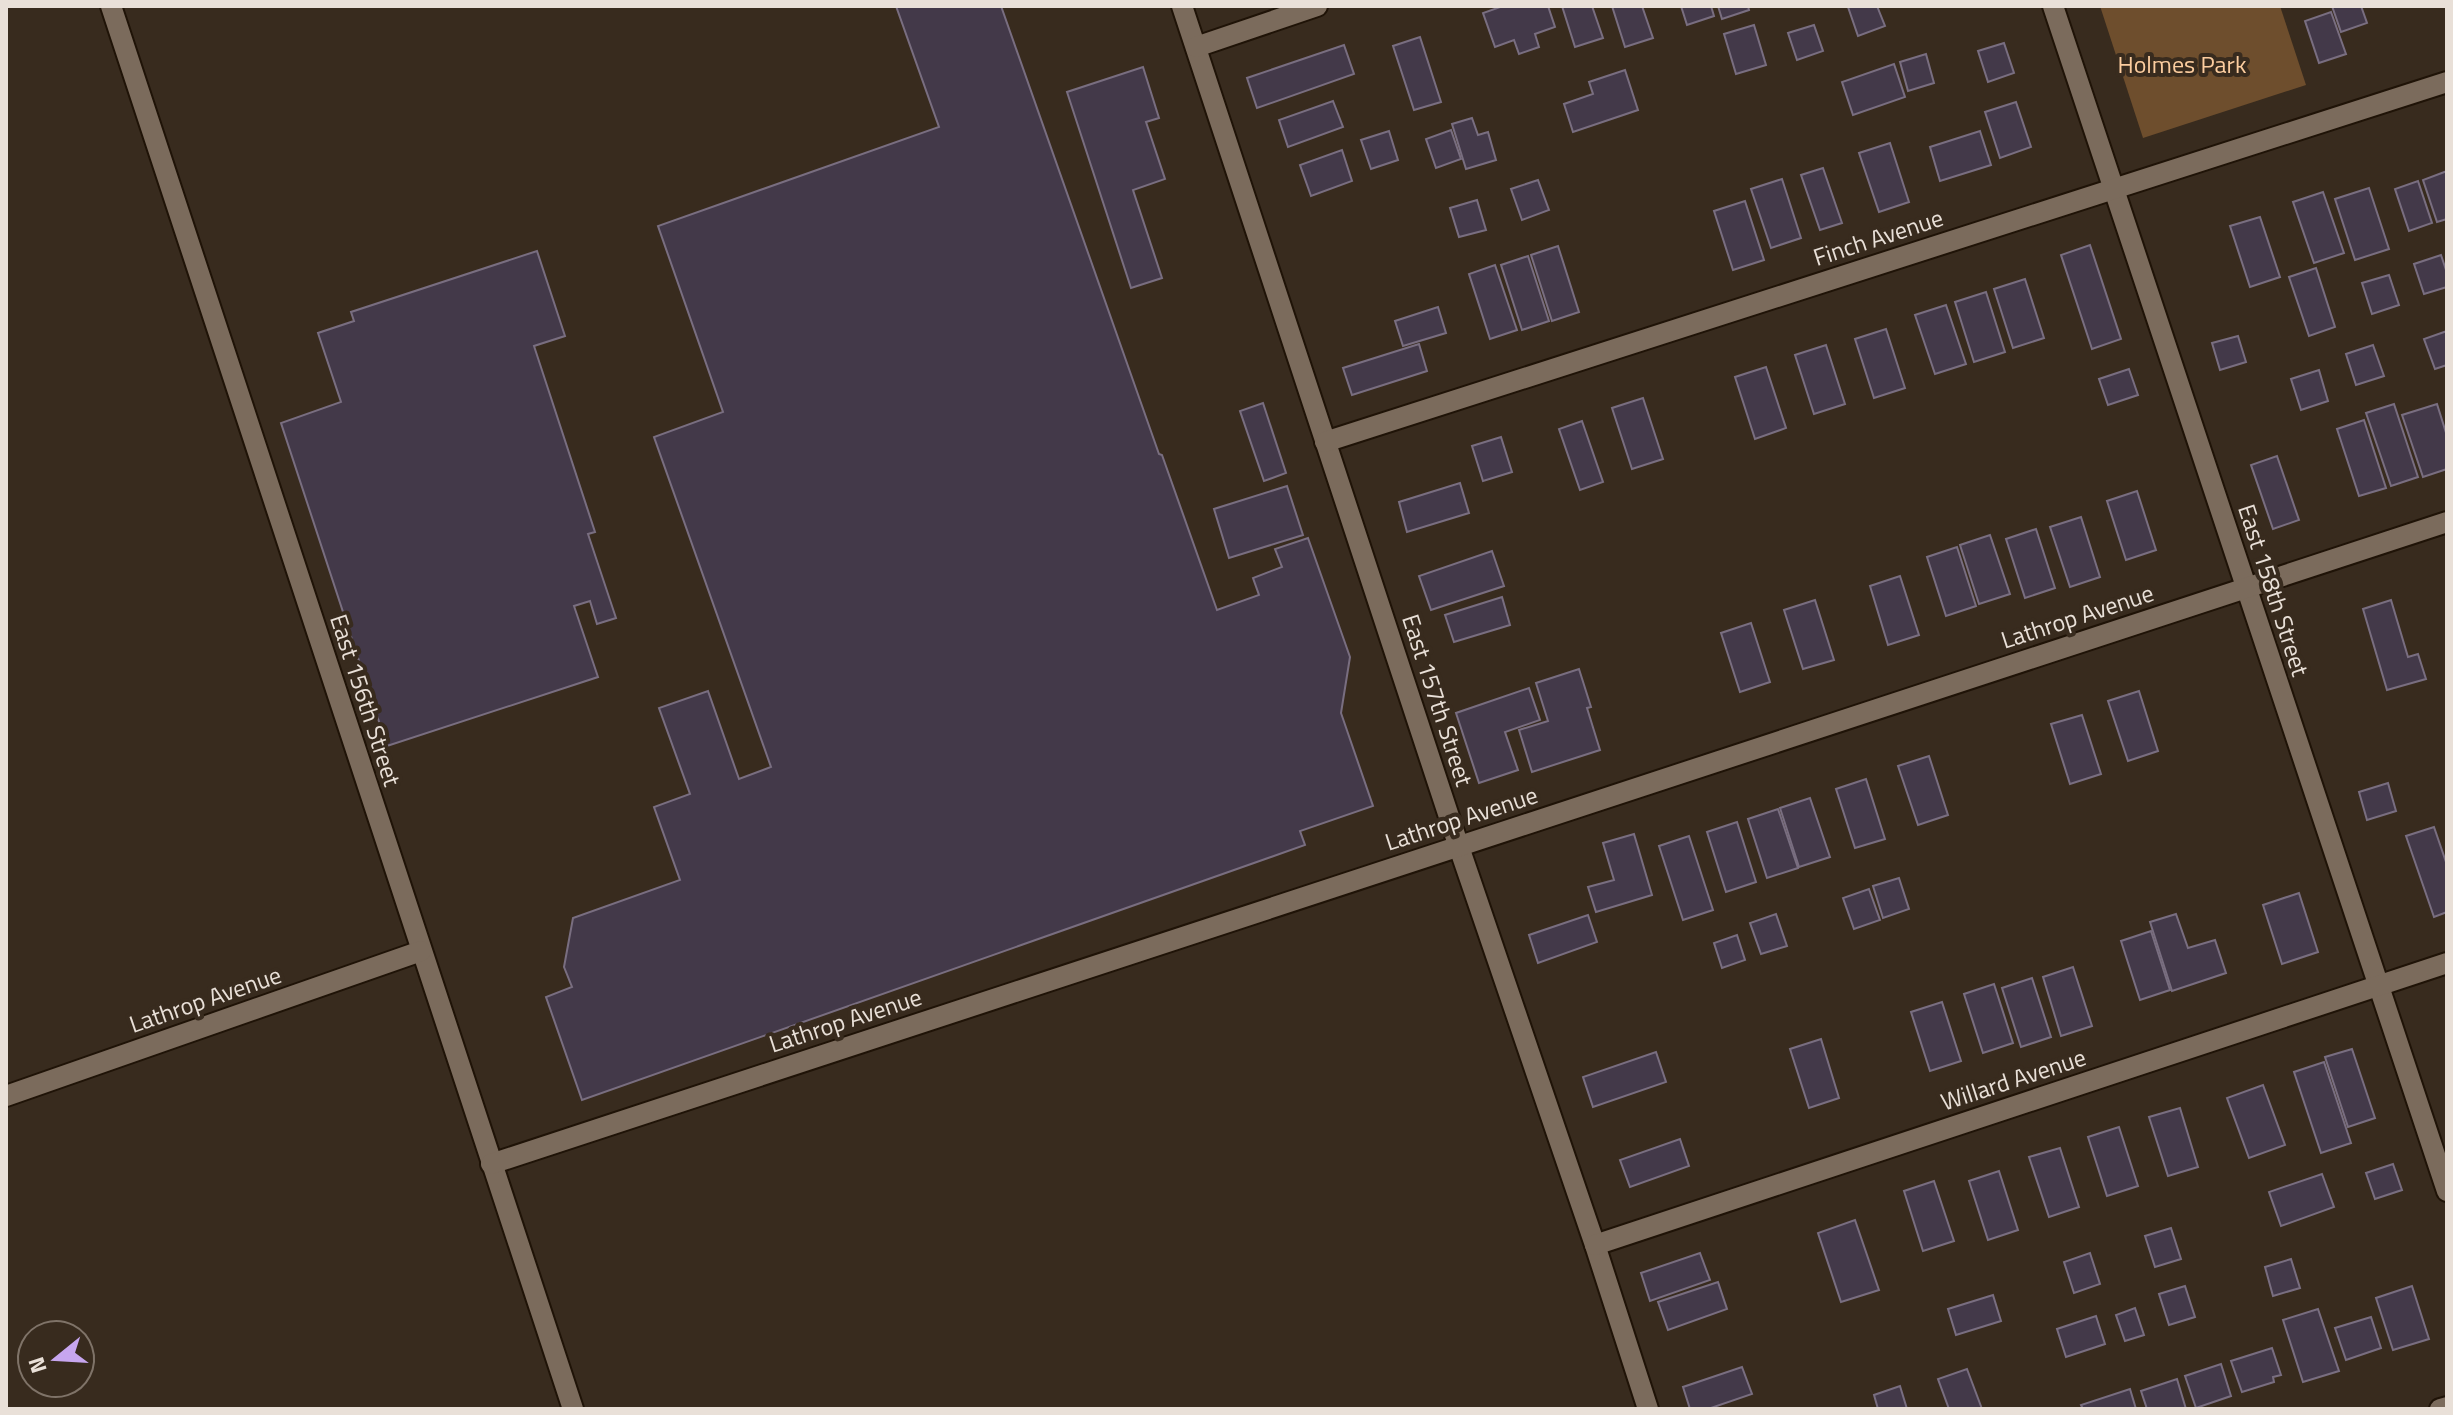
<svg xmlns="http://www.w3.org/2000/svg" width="2453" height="1415" font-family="'Titillium Web',sans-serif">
<rect width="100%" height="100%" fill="#382b1e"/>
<!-- green -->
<path fill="#6e4e2d" d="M2100 6H2280L2306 85 2143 138Z"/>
<!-- building -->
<g fill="#433949" stroke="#796e80" stroke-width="2">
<path d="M896 6H1001L1159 454 1162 455 1217 610 1259 595 1253 578 1282 567 1275 549 1308 538 1350 657 1341 713 1373 806 1300 831 1305 845 582 1100 546 997 572 987 564 967 573 918 680 880 654 807 690 794 659 708 708 691 739 779 771 767 654 437 723 412 658 226 939 127Z"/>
<path d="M1503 6H1548L1555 27 1535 34 1539 47 1519 54 1514 40 1495 47 1483 13Z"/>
<path d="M1562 6H1592L1603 38 1575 47Z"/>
<path d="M1612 6H1642L1653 38 1625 47Z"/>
<path d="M1681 6H1711L1714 16 1687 25Z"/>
<path d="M1718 6H1748L1749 10 1722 19Z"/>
<path d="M1877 6 1885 26 1858 36 1848 7Z"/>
<path d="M2332 6H2361L2367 23 2341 32Z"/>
<path d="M2331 12 2346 54 2319 63 2305 21Z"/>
<path d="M1754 25 1766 65 1736 74 1724 34Z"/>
<path d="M1814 25 1823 51 1797 60 1788 33Z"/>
<path d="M1420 37 1441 102 1414 110 1393 46Z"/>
<path d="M2004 43 2014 73 1988 82 1978 51Z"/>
<path d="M1344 45 1354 74 1257 108 1247 78Z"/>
<path d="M1926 54 1934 83 1908 91 1900 62Z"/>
<path d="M1894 64 1905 97 1853 115 1842 82Z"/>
<path d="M1143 67 1159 118 1146 122 1165 179 1133 190 1162 278 1131 288 1067 92Z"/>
<path d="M1625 70 1638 110 1573 132 1564 104 1593 94 1589 82Z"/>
<path d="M1333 101 1343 127 1288 147 1279 120Z"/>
<path d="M2016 102 2031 147 2000 158 1985 112Z"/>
<path d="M1472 118 1478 135 1488 132 1496 160 1466 169 1452 124Z"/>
<path d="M1451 130 1461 159 1436 168 1426 139Z"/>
<path d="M1389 131 1398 160 1371 169 1361 140Z"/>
<path d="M1980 131 1991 165 1940 181 1930 147Z"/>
<path d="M1890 143 1909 202 1879 212 1859 153Z"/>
<path d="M1342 150 1352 181 1311 196 1300 165Z"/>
<path d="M1823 168 1842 223 1820 230 1801 175Z"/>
<path d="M2447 171V219L2437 222 2423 180Z"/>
<path d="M1782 179 1801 238 1771 248 1751 189Z"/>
<path d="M1538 180 1549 210 1522 220 1511 189Z"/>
<path d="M2418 181 2432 223 2409 231 2395 189Z"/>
<path d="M2369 188 2389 249 2355 260 2335 199Z"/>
<path d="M2323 192 2344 253 2314 263 2293 202Z"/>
<path d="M1477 200 1486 230 1459 237 1450 208Z"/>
<path d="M1745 201 1764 260 1733 270 1714 211Z"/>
<path d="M2260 217 2280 277 2250 287 2230 226Z"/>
<path d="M2090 245 2121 339 2092 349 2061 255Z"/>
<path d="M1558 246 1579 312 1552 321 1531 255Z"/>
<path d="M537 251 565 336 534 346 595 532 588 534 616 618 597 624 590 601 574 606 598 677 387 746 281 423 341 402 318 333 354 321 351 312Z"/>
<path d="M2441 255 2447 273V287L2424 294 2414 264Z"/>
<path d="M1528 256 1549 321 1522 330 1501 265Z"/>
<path d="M1495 265 1517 330 1490 339 1469 274Z"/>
<path d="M2316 268 2335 327 2309 336 2289 277Z"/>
<path d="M2389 275 2399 305 2372 314 2362 283Z"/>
<path d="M2025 279 2044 338 2013 348 1994 289Z"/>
<path d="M1986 292 2005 352 1974 362 1955 302Z"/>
<path d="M1946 305 1966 364 1935 374 1915 315Z"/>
<path d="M1438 307 1446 333 1403 346 1395 321Z"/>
<path d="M1886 329 1905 388 1874 398 1855 339Z"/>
<path d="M2447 331V365L2435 369 2424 339Z"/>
<path d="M2238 336 2246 362 2220 370 2212 343Z"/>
<path d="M1419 344 1427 371 1352 395 1343 368Z"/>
<path d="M1826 345 1845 404 1814 414 1795 355Z"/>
<path d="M2373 345 2384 376 2356 385 2346 354Z"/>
<path d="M1766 367 1786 428 1755 439 1735 377Z"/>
<path d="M2129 369 2138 395 2108 405 2099 379Z"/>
<path d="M2319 370 2328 401 2301 410 2291 379Z"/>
<path d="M1643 398 1663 459 1632 469 1612 408Z"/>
<path d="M1263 403 1286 473 1264 481 1240 411Z"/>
<path d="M2394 404 2418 477 2391 486 2366 413Z"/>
<path d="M2437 404 2447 436V469L2423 477 2402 415Z"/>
<path d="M2364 420 2386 488 2359 496 2337 429Z"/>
<path d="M1582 421 1603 482 1580 490 1559 429Z"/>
<path d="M1501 437 1512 472 1483 481 1472 446Z"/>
<path d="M2277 456 2299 520 2273 529 2251 465Z"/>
<path d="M1460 483 1469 513 1407 532 1399 502Z"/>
<path d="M1287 486 1303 535 1229 558 1214 509Z"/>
<path d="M2137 491 2156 550 2126 560 2107 501Z"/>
<path d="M2081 517 2100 577 2070 587 2050 527Z"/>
<path d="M2036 529 2055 588 2025 598 2006 539Z"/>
<path d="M1990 535 2010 594 1979 604 1960 545Z"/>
<path d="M1957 547 1976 606 1946 616 1927 557Z"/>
<path d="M1492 551 1504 586 1431 610 1419 576Z"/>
<path d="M1900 576 1919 635 1888 645 1870 586Z"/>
<path d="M1502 597 1510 625 1454 642 1445 615Z"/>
<path d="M1815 600 1834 660 1803 669 1784 610Z"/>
<path d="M2391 600 2408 657 2418 654 2426 679 2387 690 2363 609Z"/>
<path d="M1751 623 1770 682 1740 692 1721 633Z"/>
<path d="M1579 669 1591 707 1587 708 1600 750 1532 772 1519 730 1548 721 1536 683Z"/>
<path d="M1529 688 1540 720 1505 732 1518 770 1479 783 1456 713Z"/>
<path d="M2139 691 2158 751 2128 761 2108 701Z"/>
<path d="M2082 715 2101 774 2070 784 2051 724Z"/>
<path d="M1929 756 1948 815 1918 825 1898 766Z"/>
<path d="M1866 779 1885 839 1855 848 1836 789Z"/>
<path d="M2388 783 2396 811 2367 820 2359 792Z"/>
<path d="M1810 798 1830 857 1799 867 1780 808Z"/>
<path d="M1778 809 1798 868 1767 878 1748 819Z"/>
<path d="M1737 822 1756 882 1726 892 1707 832Z"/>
<path d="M2434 827 2447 865V912L2434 917 2406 836Z"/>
<path d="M1634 834 1652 895 1596 912 1588 887 1614 880 1603 843Z"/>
<path d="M1689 836 1713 910 1683 920 1659 846Z"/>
<path d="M1899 878 1909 909 1883 918 1873 886Z"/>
<path d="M1869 889 1880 920 1854 929 1843 898Z"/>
<path d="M2299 893 2318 952 2282 964 2263 905Z"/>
<path d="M1776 914 1787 946 1761 954 1750 923Z"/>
<path d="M2176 914 2188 948 2215 940 2226 973 2172 991 2150 922Z"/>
<path d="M1588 915 1597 942 1538 963 1529 935Z"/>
<path d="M2151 931 2170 990 2140 1000 2121 941Z"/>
<path d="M1737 935 1745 960 1722 968 1714 943Z"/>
<path d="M2073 967 2092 1026 2061 1036 2043 977Z"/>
<path d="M2032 978 2051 1037 2021 1047 2002 988Z"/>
<path d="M1994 984 2013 1043 1983 1053 1964 994Z"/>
<path d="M1942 1002 1961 1061 1930 1071 1911 1012Z"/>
<path d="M1821 1039 1839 1098 1809 1108 1790 1049Z"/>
<path d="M2352 1049 2375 1118 2348 1127 2325 1057Z"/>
<path d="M1656 1052 1666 1082 1593 1107 1583 1077Z"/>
<path d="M2324 1062 2351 1143 2321 1153 2294 1072Z"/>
<path d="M2263 1085 2285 1145 2249 1158 2227 1098Z"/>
<path d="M2180 1108 2198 1167 2168 1176 2149 1117Z"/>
<path d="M2119 1127 2138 1186 2107 1196 2088 1137Z"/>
<path d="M1680 1139 1689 1166 1630 1187 1620 1160Z"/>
<path d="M2060 1148 2079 1207 2049 1217 2029 1157Z"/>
<path d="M2393 1164 2402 1190 2375 1199 2366 1173Z"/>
<path d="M1999 1171 2018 1230 1988 1240 1969 1181Z"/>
<path d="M2322 1174 2334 1207 2281 1226 2269 1192Z"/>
<path d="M1934 1181 1954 1241 1923 1251 1904 1191Z"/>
<path d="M1855 1220 1879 1290 1841 1302 1818 1233Z"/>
<path d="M2171 1228 2181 1259 2155 1267 2145 1236Z"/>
<path d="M1700 1253 1710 1280 1650 1301 1641 1273Z"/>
<path d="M2090 1253 2100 1284 2074 1293 2064 1262Z"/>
<path d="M2291 1259 2300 1288 2273 1296 2265 1267Z"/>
<path d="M1718 1282 1727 1309 1668 1330 1658 1302Z"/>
<path d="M2185 1286 2195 1317 2169 1325 2159 1294Z"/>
<path d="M2412 1286 2429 1339 2393 1350 2376 1298Z"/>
<path d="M1993 1295 2001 1321 1956 1335 1948 1309Z"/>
<path d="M2135 1308 2144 1335 2125 1341 2116 1315Z"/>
<path d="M2318 1309 2339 1371 2303 1382 2283 1320Z"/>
<path d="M2096 1316 2105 1344 2066 1357 2057 1329Z"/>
<path d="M2371 1317 2381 1348 2346 1360 2335 1328Z"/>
<path d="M2272 1348 2281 1375 2273 1377 2274 1382 2242 1392 2231 1361Z"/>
<path d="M2221 1364 2231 1396 2196 1408 2185 1376Z"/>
<path d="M1742 1367 1752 1394 1708 1409H1690L1683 1387Z"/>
<path d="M1967 1369 1982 1409H1949L1938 1379Z"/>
<path d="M2177 1379 2186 1409H2147L2141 1391Z"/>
<path d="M1900 1386 1907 1409H1878L1874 1395Z"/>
<path d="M2130 1389 2136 1409H2083L2081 1405Z"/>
</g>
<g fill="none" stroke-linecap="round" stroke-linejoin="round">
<defs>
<g id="minor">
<path d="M111 6 573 1409"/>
<path d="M1182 6 1459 847 1595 1245 1648 1409"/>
<path d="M2053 6 2447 1191"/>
<path d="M1196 47 1317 6"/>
<path d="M1325 442 2447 82"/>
<path d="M6 1096 421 951"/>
<path d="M491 1164 2447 522"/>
<path d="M1595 1245 2447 963"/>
<path d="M2440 1409 2447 1407"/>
</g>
</defs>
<!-- minor casing -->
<use href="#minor" stroke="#1f1307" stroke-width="24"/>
<!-- minor -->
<use href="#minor" stroke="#7b6b5c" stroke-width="20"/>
</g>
<g text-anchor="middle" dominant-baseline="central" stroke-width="8" stroke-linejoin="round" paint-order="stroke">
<!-- park labels -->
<g font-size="24" fill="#fccd9f" stroke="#382b1e">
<text x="2182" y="64">Holmes Park</text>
</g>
<!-- street labels -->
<g font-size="24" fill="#e9e0d8" stroke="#382b1e">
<text transform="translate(1878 237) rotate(-18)">Finch Avenue</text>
<text transform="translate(2274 590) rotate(72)">East 158th Street</text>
<text transform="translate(2077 616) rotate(-18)">Lathrop Avenue</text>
<text transform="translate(366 700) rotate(72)">East 156th Street</text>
<text transform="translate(1438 700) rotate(72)">East 157th Street</text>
<text transform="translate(1461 818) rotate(-18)">Lathrop Avenue</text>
<text transform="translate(205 999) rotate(-19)">Lathrop Avenue</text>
<text transform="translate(845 1020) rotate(-18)">Lathrop Avenue</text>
<text transform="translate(2013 1079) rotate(-18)">Willard Avenue</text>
</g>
</g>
<!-- border -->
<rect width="2453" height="1415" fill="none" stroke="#e9e0d8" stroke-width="16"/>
<!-- north arrow -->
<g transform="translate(56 1359) rotate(252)"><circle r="38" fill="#382b1e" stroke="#7f7368" stroke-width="2"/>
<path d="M0-6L14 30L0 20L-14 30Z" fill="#c7a6ef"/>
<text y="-12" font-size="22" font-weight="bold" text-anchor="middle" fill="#e9e0d8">N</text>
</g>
</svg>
